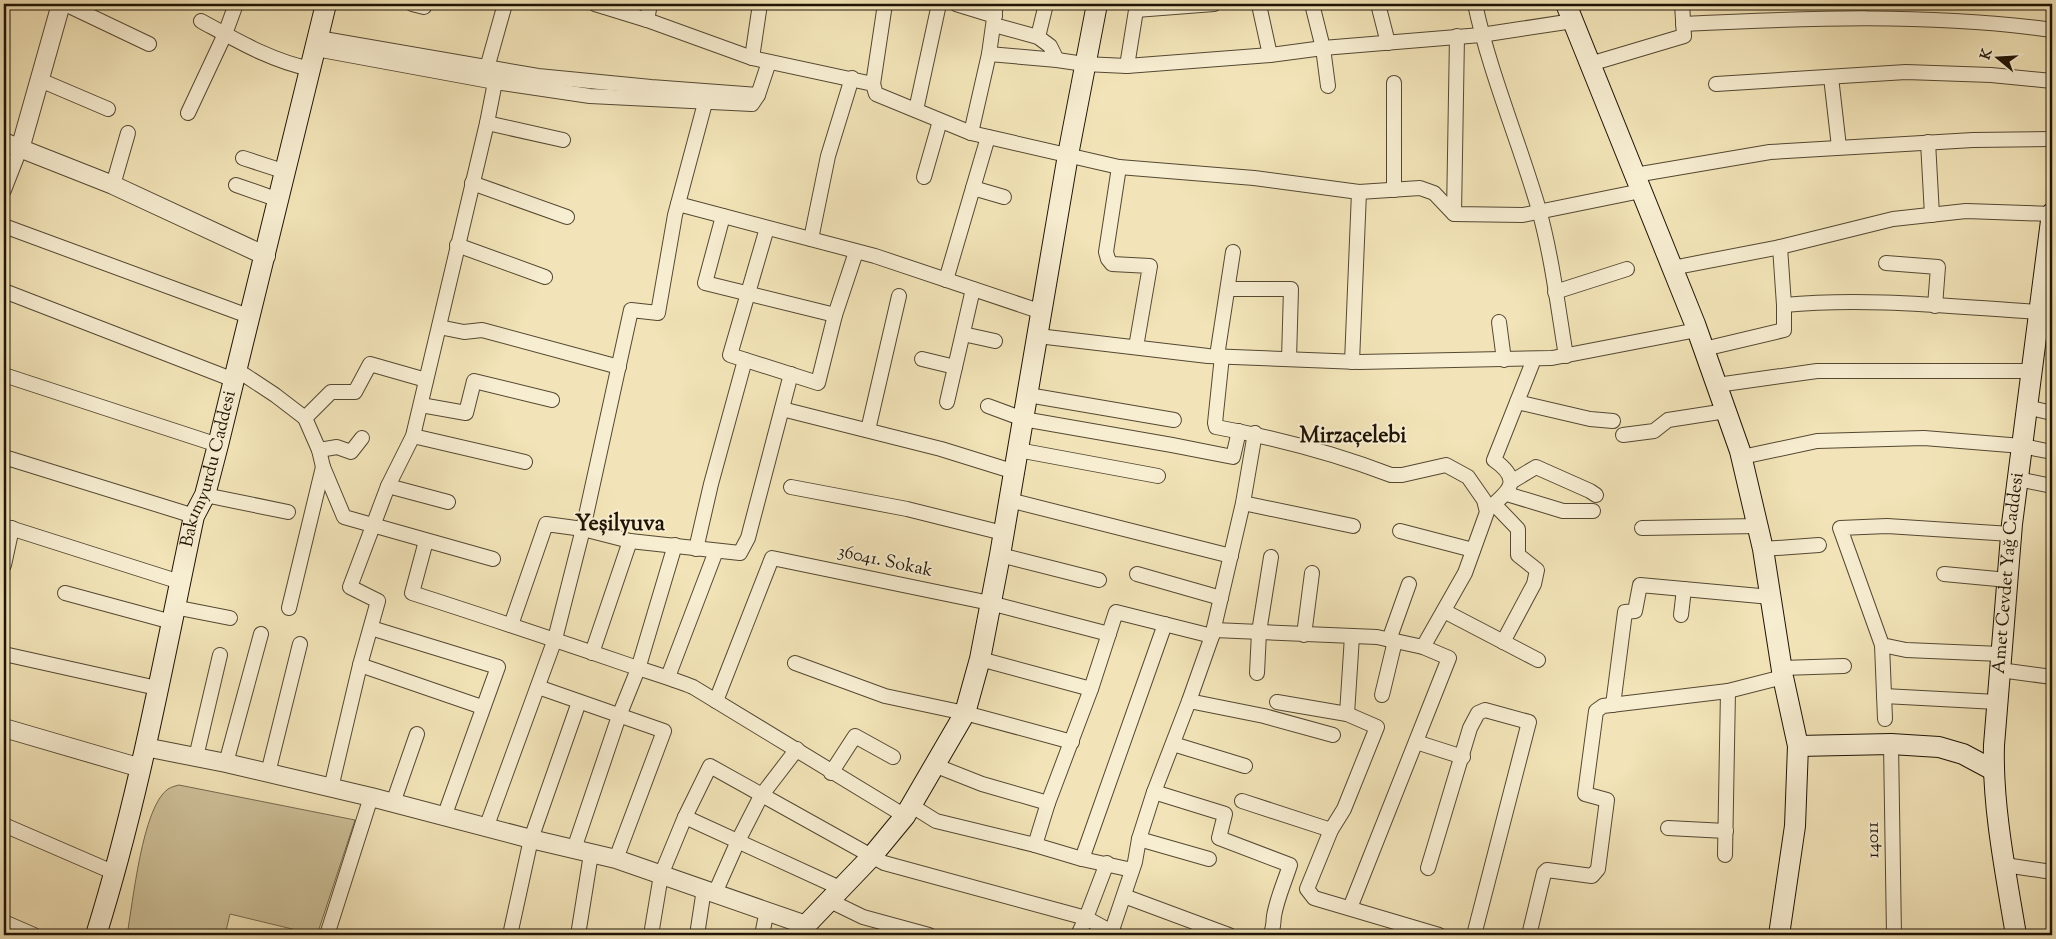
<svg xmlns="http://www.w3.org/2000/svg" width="2056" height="939" font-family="'Sorts Mill Goudy',serif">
<rect width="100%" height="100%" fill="#f2e4b8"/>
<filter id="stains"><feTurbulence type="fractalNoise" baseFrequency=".004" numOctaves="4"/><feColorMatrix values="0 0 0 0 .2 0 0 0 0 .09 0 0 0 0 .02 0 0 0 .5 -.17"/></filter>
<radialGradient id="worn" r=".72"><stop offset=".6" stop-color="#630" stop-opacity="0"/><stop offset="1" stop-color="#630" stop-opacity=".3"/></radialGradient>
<!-- green -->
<path fill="#cec19a" stroke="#766a50" d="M179 785 355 820 317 935 230 914 225 935H127C133 903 142 807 168 789 171 787 175 786 179 785Z"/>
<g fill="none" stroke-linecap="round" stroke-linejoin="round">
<defs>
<g id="minor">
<path d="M65 4 149 44"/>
<path d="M412 4 424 7"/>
<path d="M595 4 647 20 752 58 873 84 876 94 971 133 1119 167 1254 178 1359 192 1420 188 1434 193 1454 214 1523 215 1641 191"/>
<path d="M956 4 995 16"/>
<path d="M1312 4 1323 48 1328 86"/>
<path d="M1378 4 1388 43"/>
<path d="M1475 4C1490 74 1519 141 1539 210 1552 257 1558 308 1566 356"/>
<path d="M1259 5 1270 55"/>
<path d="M1136 10 1214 4"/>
<path d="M647 20 650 4"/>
<path d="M201 21C236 40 271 61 311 69"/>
<path d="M1683 24C1805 18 1930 13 2052 30"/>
<path d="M994 25 1038 37 1050 46 1057 60"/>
<path d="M1038 37 1046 4"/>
<path d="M318 38 538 76 651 87 758 95"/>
<path d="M316 49 495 82 590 96 752 104 758 95 769 62"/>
<path d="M989 54 1057 60 1084 64 1127 66 1270 55 1323 48 1481 35 1573 21"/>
<path d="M752 58 760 4"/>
<path d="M1590 64 1684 36 1682 4"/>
<path d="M1127 66 1137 4"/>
<path d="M487 68 505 4"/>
<path d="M1831 77 1839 147"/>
<path d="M40 80 108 109"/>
<path d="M1394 83V190"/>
<path d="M873 84 885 4"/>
<path d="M1716 84 1906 72 1991 75 2052 81"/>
<path d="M916 110 939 4"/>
<path d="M188 113 225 34 236 4"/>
<path d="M487 123 563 140"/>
<path d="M971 133 989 54 996 4"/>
<path d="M1928 142 1932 215"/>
<path d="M243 158 286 172"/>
<path d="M1119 167 1106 252 1108 259 1112 264 1150 266 1136 347"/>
<path d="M1635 175 1770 152 1973 140 2052 139"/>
<path d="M924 177 940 121"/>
<path d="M472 183 567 217"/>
<path d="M113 185 128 133"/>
<path d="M236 185 279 200"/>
<path d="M973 188 1004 197"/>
<path d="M4 190 20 149"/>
<path d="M678 204 875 256 1042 312"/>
<path d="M1454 214 1457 36"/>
<path d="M723 216 705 283 835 315 856 252"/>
<path d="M4 226 251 317"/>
<path d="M767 228 730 355 818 383 835 315"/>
<path d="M811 239 828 156 852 78"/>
<path d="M457 245 545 277"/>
<path d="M1886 263 1938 267 1935 306"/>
<path d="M1672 268 1780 247 1893 219 1966 211 2052 214"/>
<path d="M946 280 988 137"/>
<path d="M1228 289H1291L1289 359"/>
<path d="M4 291 234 380"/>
<path d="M1555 292 1627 269"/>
<path d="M1784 305C1869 297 1955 307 2039 312"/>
<path d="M1499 322 1504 360"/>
<path d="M439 327 464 332 482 330 619 367"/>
<path d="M963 334 995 341"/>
<path d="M1038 336 1208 356 1359 362 1552 358 1697 330"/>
<path d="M1704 349 1784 330V305L1780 247"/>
<path d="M1217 356 1233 252"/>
<path d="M1222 356 1215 423 1216 427C1276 438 1334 453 1391 475H1402L1446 465 1468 477 1484 500 1487 512 1465 573 1423 647"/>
<path d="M922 359 955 367"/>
<path d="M1352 362 1359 192"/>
<path d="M237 370 275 395 305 418 319 450 323 467 344 517 493 559"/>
<path d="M4 375 218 445"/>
<path d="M1717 385 1817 371H2032"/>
<path d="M1028 395 1174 420"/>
<path d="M947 402 973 289"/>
<path d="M1517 402 1590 419 1613 421"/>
<path d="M421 405 466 413 474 381 552 400"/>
<path d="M988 406 1023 419 1172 445 1233 457 1239 431"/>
<path d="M2027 407 2052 413"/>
<path d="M782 409 941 449 1015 472"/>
<path d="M305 418 331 392H355L370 364 426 380"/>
<path d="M868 430 899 296"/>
<path d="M1623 435 1654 431 1668 420 1726 411"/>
<path d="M413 436 525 462"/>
<path d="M319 450 337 447 351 452 362 438"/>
<path d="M1018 450 1158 476"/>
<path d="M4 457 194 516"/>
<path d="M1742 457 1817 441 1924 438 2022 446 2052 452"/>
<path d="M2018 479 2052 486"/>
<path d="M1511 482 1536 467 1590 491 1596 495"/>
<path d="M388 486 448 502"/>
<path d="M791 487 907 509 1003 533"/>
<path d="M1507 494 1563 511H1593"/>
<path d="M205 495 288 512"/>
<path d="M1009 500 1231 556"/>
<path d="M1243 503 1255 433"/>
<path d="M1494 504 1518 529V555L1537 570 1534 584 1503 642"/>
<path d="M1487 510C1508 492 1524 481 1494 460L1534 359"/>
<path d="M4 526 180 582"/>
<path d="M1642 528 1758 526"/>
<path d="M1400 531 1473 550"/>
<path d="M426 541 412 593C481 615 549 638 617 661 642 670 668 677 693 687L905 816"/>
<path d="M696 549 711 484 745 360"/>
<path d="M1763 549 1819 545"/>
<path d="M1000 555 1099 580"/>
<path d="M4 565 12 528"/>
<path d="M1137 574 1221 598"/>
<path d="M1944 574 2008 580"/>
<path d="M65 593 172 622"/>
<path d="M174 607 230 618"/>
<path d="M289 608 323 467"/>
<path d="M1444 611 1538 660"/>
<path d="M1681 615 1684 589"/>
<path d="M511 625 546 524 583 529 630 541 740 553 748 538 791 374"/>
<path d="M371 628 498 667 444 817"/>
<path d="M1214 630 1377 637 1423 647 1449 658 1350 908"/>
<path d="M1304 635 1312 573"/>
<path d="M1389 640 1409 584"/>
<path d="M1882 645 1885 719"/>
<path d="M592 653 630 541"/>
<path d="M4 654 157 688"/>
<path d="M2001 654 1906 650 1882 645 1840 528 1887 526 2011 534"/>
<path d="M980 659 1091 689"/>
<path d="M795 663 885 696 965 713 1072 742"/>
<path d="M360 665 482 707"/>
<path d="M1782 668 1844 666"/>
<path d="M2000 670 2052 677"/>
<path d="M1257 673 1259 632 1271 557"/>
<path d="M668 677 716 551"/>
<path d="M538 687 664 731 616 859"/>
<path d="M1382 695 1395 641"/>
<path d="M1884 696 1997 702"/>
<path d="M716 701 772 558 990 603 1109 634"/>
<path d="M1189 701 1264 716 1333 735"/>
<path d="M1277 702 1347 714 1377 727 1344 809 1331 830 1307 889 1314 898 1439 935"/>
<path d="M1613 705 1625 612 1635 611 1640 585 1771 597"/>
<path d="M1347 714 1352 636"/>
<path d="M1416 742 1463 757"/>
<path d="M1173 744 1245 766"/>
<path d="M1891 744 1894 935"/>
<path d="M196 757 220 655"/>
<path d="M226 763 261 634"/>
<path d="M934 765 982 784 1048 803"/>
<path d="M268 773 300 644"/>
<path d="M831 773 855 736 893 757"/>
<path d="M331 788 360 665 378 601 350 587 388 486 413 436 487 123 495 82"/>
<path d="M1154 792 1225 814 1219 838 1290 865C1285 881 1277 898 1274 916 1273 923 1274 928 1270 935"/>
<path d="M1242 801 1331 830"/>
<path d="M393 803 417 734"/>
<path d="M912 806 936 821 1035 845 1082 859 1132 870"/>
<path d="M685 817 840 888"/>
<path d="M4 825 115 873"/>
<path d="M486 828 555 639 583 529 631 310 658 313 675 215 705 103"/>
<path d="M1668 828 1726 831"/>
<path d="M1139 839 1209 859"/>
<path d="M1035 845 1048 803 1091 689 1116 612 1212 636"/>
<path d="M574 849 619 716 638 669 675 545"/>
<path d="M1725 855 1728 691"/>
<path d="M1082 859 1165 624"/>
<path d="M2005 865 2052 872"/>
<path d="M1428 868 1470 728 1478 713 1485 710 1529 722 1474 935"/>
<path d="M715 893 738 841 761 796 797 749"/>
<path d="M1124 896 1229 935"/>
<path d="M828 900 863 917 929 935"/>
<path d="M4 922 34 935"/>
<path d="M1111 933 1135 862 1139 839 1154 792 1189 701 1212 636 1243 503 1353 526"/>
<path d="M327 935 371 797"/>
<path d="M510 935 531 839 579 702"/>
<path d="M578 935 591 854"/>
<path d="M651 935 661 875 685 817 710 766 884 863 1086 918 1117 935"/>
<path d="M697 935 704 889"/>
<path d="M762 935 767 910"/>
<path d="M1078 935 1086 918 1107 863"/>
<path d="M1529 935 1544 873 1547 870 1592 876 1598 869 1607 800 1585 794 1596 711 1603 706 1611 705 1728 691 1783 677"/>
</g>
<g id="tertiary">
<path d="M4 142 113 185 266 256"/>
<path d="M20 149 61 4"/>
<path d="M4 728 141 768"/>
<path d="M145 747 226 763 371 797 531 839 616 859 806 925"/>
</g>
<g id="secondary">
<path d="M1566 4 1695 324 1740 451 1763 549 1783 677 1798 746 1795 826 1779 935"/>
<path d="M1798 746 1891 744 1939 747 1963 754 1993 770"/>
<path id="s1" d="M96 935C139 798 164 657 194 516L205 495 218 445 326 4"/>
<path d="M803 935 806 925 872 856 905 816 965 713 980 659 1000 555 1068 155 1097 4"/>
<path id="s2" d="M2016 935C2006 875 1992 805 1994 745L2012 524 2052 213"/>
</g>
</defs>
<!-- minor casing -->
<use href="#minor" stroke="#544832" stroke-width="16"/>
<!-- tertiary casing -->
<use href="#tertiary" stroke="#544832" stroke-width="20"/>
<!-- secondary casing -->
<use href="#secondary" stroke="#1f1405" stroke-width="22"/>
<!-- minor -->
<use href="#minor" stroke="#f7edd1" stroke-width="14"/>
<!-- tertiary -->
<use href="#tertiary" stroke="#f7edd1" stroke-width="18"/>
<!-- secondary -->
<use href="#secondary" stroke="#f7edd1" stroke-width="20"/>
</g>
<g text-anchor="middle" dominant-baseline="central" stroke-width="4" stroke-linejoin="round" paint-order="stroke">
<!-- street labels -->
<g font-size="18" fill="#1f1405" stroke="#f7edd1">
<text stroke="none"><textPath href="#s1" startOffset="480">Bakımyurdu Caddesi</textPath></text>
<text transform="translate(885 562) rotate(12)">36041. Sokak</text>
<text stroke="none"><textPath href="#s2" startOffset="364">Amet Cevdet Yağ Caddesi</textPath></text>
<text transform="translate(1874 840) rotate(-91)">14011</text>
</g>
<!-- district labels -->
<g font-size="22" font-weight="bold" fill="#1f1405" stroke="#f7edd1">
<text x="1353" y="437">Mirzaçelebi</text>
<text x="620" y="525">Yeşilyuva</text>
</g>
</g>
<!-- margin -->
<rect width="2056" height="939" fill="none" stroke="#f2e4b8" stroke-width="20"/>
<rect x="5" y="5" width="2046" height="929" fill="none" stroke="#1f1405" stroke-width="2.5"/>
<rect x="10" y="10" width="2036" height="919" fill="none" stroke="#1f1405"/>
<!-- north arrow -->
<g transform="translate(1998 58) rotate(288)" stroke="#f7edd1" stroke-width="4" paint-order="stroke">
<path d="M0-4L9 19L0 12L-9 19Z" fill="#1f1405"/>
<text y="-8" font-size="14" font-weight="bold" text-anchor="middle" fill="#1f1405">K</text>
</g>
<rect width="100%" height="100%" filter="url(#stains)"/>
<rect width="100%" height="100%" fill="url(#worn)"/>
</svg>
